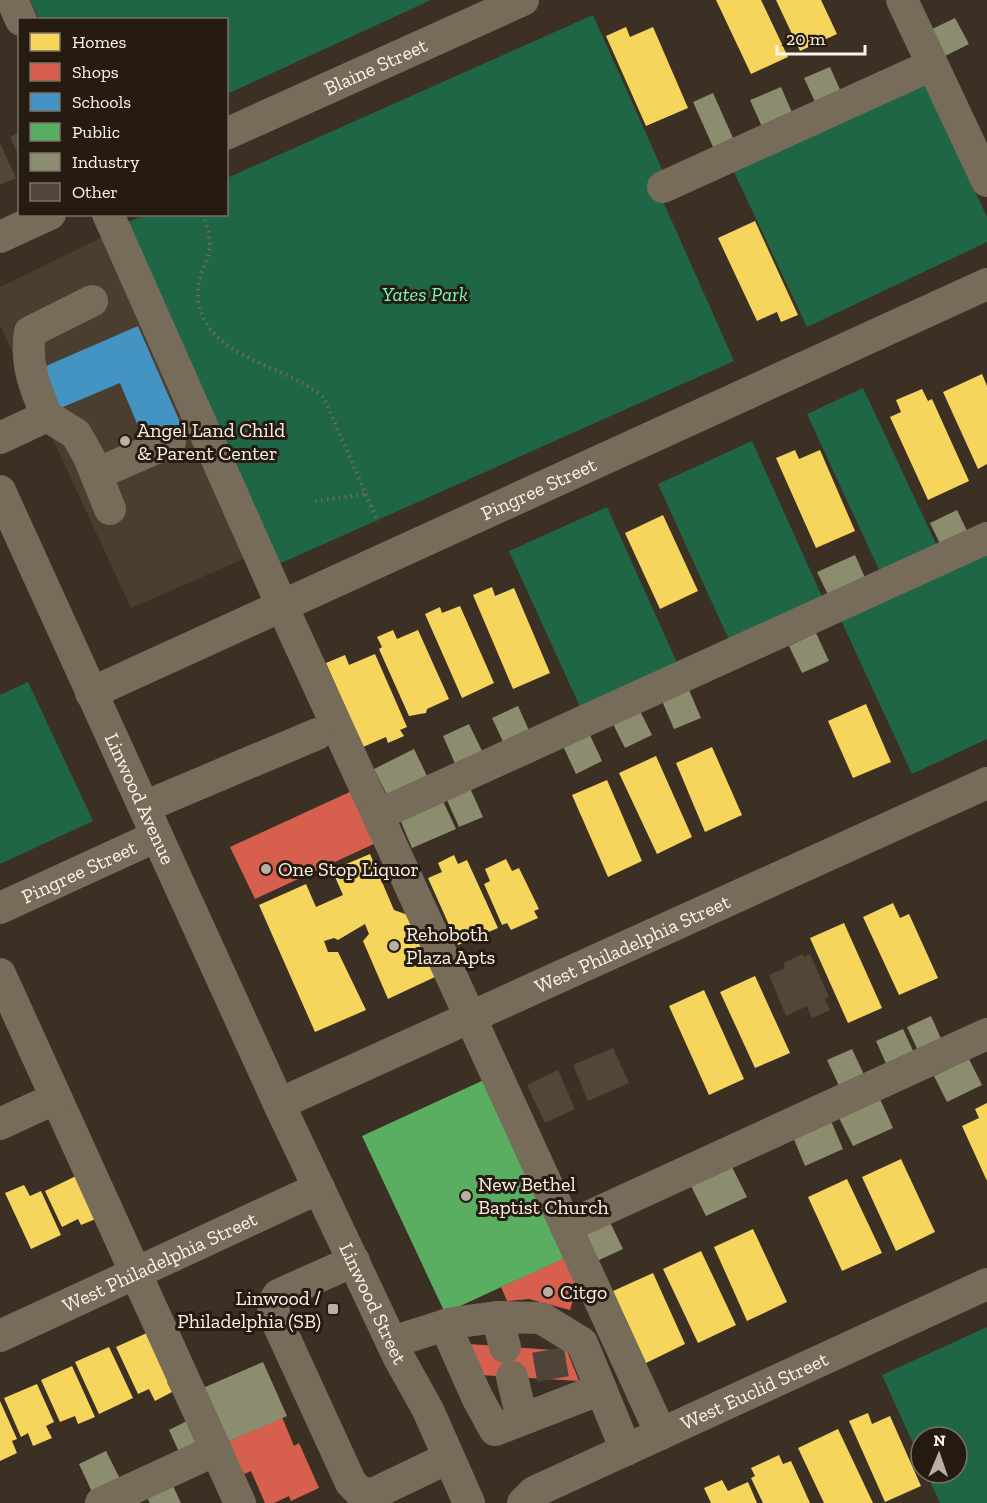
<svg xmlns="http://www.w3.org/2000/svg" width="987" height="1503" font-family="'Zilla Slab',serif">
<rect width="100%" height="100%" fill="#3c3024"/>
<!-- education -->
<path fill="#4a3e2f" d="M107 235 248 557 131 608 0 325V287Z"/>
<!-- green -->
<g fill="#1f6647">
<path d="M30 0H431L227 94 226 20 39 19Z"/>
<path d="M593 15 665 176 654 181 734 361 279 564 126 223 145 215 226 214 227 178Z"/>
<path d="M923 80 987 217V242L807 327 732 168Z"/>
<path d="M863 388 938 548 881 574 807 414Z"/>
<path d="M752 441 823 599 730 642 658 484Z"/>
<path d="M607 507 678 665 581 709 509 551Z"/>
<path d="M987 548V739L912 774 839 616Z"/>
<path d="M28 682 93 821 0 864V695Z"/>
<path d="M987 1327V1503H940L926 1473H957V1437H921V1461L882 1375Z"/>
</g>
<!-- homes -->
<g fill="#f6d55c">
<path d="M716 0H761L788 57 751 74Z"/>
<path d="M776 0H821L837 34 800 51Z"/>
<path d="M626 27 630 37 653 27 688 108 646 126 606 36Z"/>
<path d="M755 221 798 315 781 322 777 312 757 321 718 238Z"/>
<path d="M982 374 987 386V464L978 469 943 392Z"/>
<path d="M922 389 928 401 932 399 969 481 928 500 890 417 901 412 896 400Z"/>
<path d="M795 450 799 459 820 450 855 531 816 548 776 458Z"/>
<path d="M663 515 698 591 660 609 625 533Z"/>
<path d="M492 587 495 596 514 588 550 673 513 689 473 595Z"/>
<path d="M460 606 494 683 462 698 425 614 440 607 442 613Z"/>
<path d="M393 630 397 639 418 630 449 699 427 709 426 713 409 716 379 649 382 647 377 637Z"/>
<path d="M375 654 407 727 400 730 404 736 388 743 386 737 363 747 326 663 345 655 349 665Z"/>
<path d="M866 704 891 762 853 778 828 721Z"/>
<path d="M712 747 742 815 705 832 676 763Z"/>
<path d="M656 756 692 837 657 854 619 773Z"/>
<path d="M607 780 642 861 608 877 572 795Z"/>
<path d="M370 854 394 910 408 915 437 976 388 999 363 941 369 934 365 924 338 940 334 938 324 941 328 952H338L366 1010 315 1032 259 905 306 884 316 907 343 895 332 870Z"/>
<path d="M454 855 458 864 467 860 498 928 458 945 428 878 442 872 438 863Z"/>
<path d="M506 859 512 871 519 868 539 909 534 911 538 918 511 930 507 923 502 925 484 884 490 881 485 869Z"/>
<path d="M893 903 900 918 909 914 938 978 899 995 863 917Z"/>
<path d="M844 923 882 1008 848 1023 810 938Z"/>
<path d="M755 976 790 1053 755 1068 720 992Z"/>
<path d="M704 990 744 1079 709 1095 669 1006Z"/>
<path d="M987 1103V1181L962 1126 979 1118 975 1109Z"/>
<path d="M901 1159 935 1232 896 1251 862 1177Z"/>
<path d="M78 1175 98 1218 81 1225 78 1219 62 1227 45 1191Z"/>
<path d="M847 1179 882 1253 842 1271 808 1197Z"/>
<path d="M24 1185 30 1196 41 1191 61 1235 31 1249 5 1193Z"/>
<path d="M753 1229 787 1302 747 1321 714 1247Z"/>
<path d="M701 1251 736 1325 698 1343 663 1269Z"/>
<path d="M653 1273 685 1344 646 1363 613 1291Z"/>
<path d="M149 1332 172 1380 167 1382 172 1392 155 1401 149 1389 138 1394 116 1347Z"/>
<path d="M109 1347 133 1398 99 1414 75 1362Z"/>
<path d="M72 1366 95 1417 78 1424 75 1416 60 1422 41 1380Z"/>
<path d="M37 1384 54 1422 46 1426 52 1438 33 1446 28 1433 21 1437 4 1398Z"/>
<path d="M0 1401 17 1439 12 1441 17 1453 0 1461Z"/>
<path d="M868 1413 872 1424 890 1416 921 1486 885 1502 849 1421Z"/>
<path d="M838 1429 873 1503H824L798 1448Z"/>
<path d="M779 1455 783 1464 791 1461 810 1503H763L751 1478 755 1476 751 1468Z"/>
<path d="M722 1480 728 1491 748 1482 757 1503H711L704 1488Z"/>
</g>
<!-- shops -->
<g fill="#d6604d">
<path d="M354 790 378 842 255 899 230 847Z"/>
<path d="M564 1258 577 1287 570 1310 529 1299 507 1301 501 1287Z"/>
<path d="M469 1344 567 1351 579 1381 480 1375Z"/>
<path d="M282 1417 294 1446 299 1443 319 1488 291 1501 289 1496 274 1503H265L251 1471 242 1475 227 1442Z"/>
</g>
<!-- schools -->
<path fill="#4393c3" d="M138 326 183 429 146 445 120 383 56 410 39 369Z"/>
<!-- public -->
<path fill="#5aae61" d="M486 1079 569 1256 445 1313 362 1136Z"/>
<!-- industry -->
<g fill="#8c8c6e">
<path d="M955 18 969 44 941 58 928 31Z"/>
<path d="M830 67 841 92 816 104 804 78Z"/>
<path d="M781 87 794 117 764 131 750 100Z"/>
<path d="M713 93 733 138 713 147 693 102Z"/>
<path d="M957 510 969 535 942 548 930 523Z"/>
<path d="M855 555 867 582 830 599 817 572Z"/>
<path d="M816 633 829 661 802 673 789 646Z"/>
<path d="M689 690 701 718 674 729 662 701Z"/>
<path d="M518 706 531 735 505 746 492 718Z"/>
<path d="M640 711 652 735 625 748 613 724Z"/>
<path d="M469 724 484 755 457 768 443 736Z"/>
<path d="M589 733 602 761 576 774 563 746Z"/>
<path d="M414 749 428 778 388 797 374 769Z"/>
<path d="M470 788 483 817 459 827 446 798Z"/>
<path d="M442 799 456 829 412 848 399 817Z"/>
<path d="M931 1016 943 1043 919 1053 907 1027Z"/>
<path d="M903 1029 915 1055 888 1068 876 1041Z"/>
<path d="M852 1049 866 1079 841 1090 827 1060Z"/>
<path d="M969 1059 982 1085 947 1102 934 1076Z"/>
<path d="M880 1099 893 1128 853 1146 839 1118Z"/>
<path d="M831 1121 843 1149 805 1166 793 1137Z"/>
<path d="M732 1167 747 1197 706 1216 691 1186Z"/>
<path d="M609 1220 623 1249 597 1261 583 1232Z"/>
<path d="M263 1362 287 1416 227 1442 203 1388Z"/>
<path d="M187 1421 198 1443 179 1452 169 1430Z"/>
<path d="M106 1451 121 1481 93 1494 79 1464Z"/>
<path d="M173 1486 181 1503H150L147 1498Z"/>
</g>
<!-- building -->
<g fill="#514637">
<path d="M20 132V158L10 137Z"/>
<path d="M0 143 16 178 0 185Z"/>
<path d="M803 954 804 957 810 954 829 997 825 999 830 1010 812 1018 807 1006 786 1016 769 975 785 968 783 963Z"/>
<path d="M613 1048 629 1083 588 1101 573 1065Z"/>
<path d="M558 1070 575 1109 545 1123 527 1085Z"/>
</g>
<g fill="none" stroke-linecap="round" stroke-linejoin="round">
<!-- minor-tunnel -->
<path stroke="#4f4438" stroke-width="32" stroke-dasharray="32 16" stroke-linecap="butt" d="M548 1350 553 1379"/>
<!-- path -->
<g stroke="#73695b" stroke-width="4" stroke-dasharray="1.5 4.5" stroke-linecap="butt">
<path d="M202 214C223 260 196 260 198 298 203 358 287 364 324 398L378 522"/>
<path d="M315 501 366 494"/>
</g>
<!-- minor -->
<g stroke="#776c5a" stroke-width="32">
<path d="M12 0 21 20"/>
<path d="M902 0 987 181"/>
<path id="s1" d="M226 134 523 0"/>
<path d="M663 187 932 65"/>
<path d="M108 214 282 606 661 1434"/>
<path d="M0 237 50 214"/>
<path d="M47 416 76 434 89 457 110 509"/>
<path d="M0 438 47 416C35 388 25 364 30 332L92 301"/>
<path d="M96 474 170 442"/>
<path id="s2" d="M0 491 279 1104 399 1358 428 1410 469 1503"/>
<path id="s3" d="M91 693 987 284"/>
<path d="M144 807 317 734"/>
<path d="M378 815 987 538"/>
<path id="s4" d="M0 908 157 836"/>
<path d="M0 974 240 1503"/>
<path id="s5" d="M279 1104 987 783"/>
<path d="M0 1124 56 1098"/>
<path d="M566 1227 987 1034"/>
<path d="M354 1261 278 1295 273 1304 274 1315 351 1483 360 1492 373 1494 448 1458"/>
<path d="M497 1317 505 1347"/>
<path d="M445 1325 477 1397 495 1430 601 1389"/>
<path id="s6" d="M0 1336 319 1188"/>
<path d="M392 1342 452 1323 497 1317 541 1318 582 1343 626 1450"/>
<path d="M512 1377 522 1419"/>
<path d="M101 1503 216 1450"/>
<path id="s7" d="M523 1503 534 1492 987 1284"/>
</g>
</g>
<!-- markers -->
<g fill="#baafa3" stroke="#251b11" stroke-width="2">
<circle cx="125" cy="441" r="6"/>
<circle cx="266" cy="869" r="6"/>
<circle cx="394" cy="946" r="6"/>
<circle cx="466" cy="1196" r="6"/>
<circle cx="548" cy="1292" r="6"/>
<rect x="327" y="1303" width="12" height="12" rx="3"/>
</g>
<g text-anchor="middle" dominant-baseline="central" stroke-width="6" stroke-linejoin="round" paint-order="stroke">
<!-- street labels -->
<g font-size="20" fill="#fef3e7" stroke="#251b11">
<text stroke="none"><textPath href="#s1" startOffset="164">Blaine Street</textPath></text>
<text stroke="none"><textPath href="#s3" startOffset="492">Pingree Street</textPath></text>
<text stroke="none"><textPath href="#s2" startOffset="338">Linwood Avenue</textPath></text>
<text stroke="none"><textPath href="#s4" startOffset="87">Pingree Street</textPath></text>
<text stroke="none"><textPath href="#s5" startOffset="388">West Philadelphia Street</textPath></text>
<text stroke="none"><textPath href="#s6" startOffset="176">West Philadelphia Street</textPath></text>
<text stroke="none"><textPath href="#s2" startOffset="894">Linwood Street</textPath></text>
<text stroke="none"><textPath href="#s7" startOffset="258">West Euclid Street</textPath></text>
</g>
<!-- park labels -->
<g font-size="20" font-style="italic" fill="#77fcbe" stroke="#251b11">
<text x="425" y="294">Yates Park</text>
</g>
<!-- poi labels -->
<g font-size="20" fill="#fef3e7" stroke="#251b11" text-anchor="start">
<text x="137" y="430">Angel Land Child<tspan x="137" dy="23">&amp; Parent Center</tspan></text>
<text x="278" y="869">One Stop Liquor</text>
<text x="406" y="934">Rehoboth<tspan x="406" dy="23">Plaza Apts</tspan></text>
<text x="478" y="1184">New Bethel<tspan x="478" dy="23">Baptist Church</tspan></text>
<text x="560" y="1292">Citgo</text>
<text x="321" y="1298" text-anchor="end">Linwood /<tspan x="321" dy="23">Philadelphia (SB)</tspan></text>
</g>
</g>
<!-- legend -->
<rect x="18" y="18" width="210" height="198" fill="#251b11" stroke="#7c7167" stroke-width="1.5"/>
<rect x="30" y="33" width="30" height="18" fill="#f6d55c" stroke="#7c7167" stroke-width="1.5"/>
<text x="72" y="48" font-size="18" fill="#fef3e7">Homes</text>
<rect x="30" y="63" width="30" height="18" fill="#d6604d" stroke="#7c7167" stroke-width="1.5"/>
<text x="72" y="78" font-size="18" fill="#fef3e7">Shops</text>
<rect x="30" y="93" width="30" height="18" fill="#4393c3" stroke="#7c7167" stroke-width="1.5"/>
<text x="72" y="108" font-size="18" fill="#fef3e7">Schools</text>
<rect x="30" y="123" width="30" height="18" fill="#5aae61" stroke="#7c7167" stroke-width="1.5"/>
<text x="72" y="138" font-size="18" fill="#fef3e7">Public</text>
<rect x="30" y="153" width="30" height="18" fill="#8c8c6e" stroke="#7c7167" stroke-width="1.5"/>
<text x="72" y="168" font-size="18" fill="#fef3e7">Industry</text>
<rect x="30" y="183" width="30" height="18" fill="#514637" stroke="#7c7167" stroke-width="1.5"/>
<text x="72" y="198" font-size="18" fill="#fef3e7">Other</text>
<!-- north arrow -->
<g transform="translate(939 1455) rotate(2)"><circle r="28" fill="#251b11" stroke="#7c7167" stroke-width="1.5"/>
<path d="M0-4.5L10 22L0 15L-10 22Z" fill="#baafa3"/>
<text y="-9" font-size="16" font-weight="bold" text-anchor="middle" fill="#fef3e7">N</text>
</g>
<!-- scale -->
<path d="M777 45v9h88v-9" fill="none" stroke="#fef3e7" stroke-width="3"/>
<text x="786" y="45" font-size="18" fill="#fef3e7" stroke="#251b11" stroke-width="4.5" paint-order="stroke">20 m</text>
</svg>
